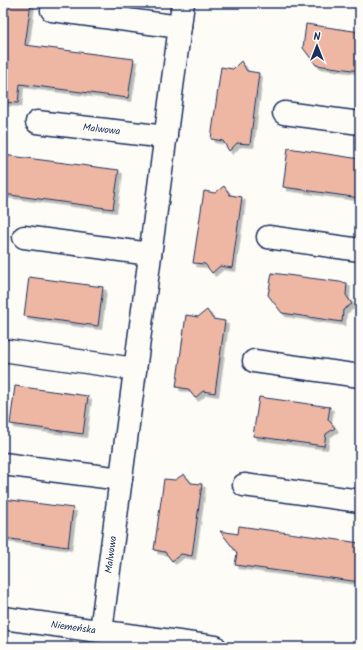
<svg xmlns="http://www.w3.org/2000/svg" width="363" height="650" font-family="Kalam,sans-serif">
<defs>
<filter id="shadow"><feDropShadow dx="3.5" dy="3.5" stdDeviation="0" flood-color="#0004"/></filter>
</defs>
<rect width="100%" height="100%" fill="#fdfcf7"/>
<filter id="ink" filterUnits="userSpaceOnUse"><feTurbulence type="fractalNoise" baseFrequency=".025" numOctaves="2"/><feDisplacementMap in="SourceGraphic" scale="8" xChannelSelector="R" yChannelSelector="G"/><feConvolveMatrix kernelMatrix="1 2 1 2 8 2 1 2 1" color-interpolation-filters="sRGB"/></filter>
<g filter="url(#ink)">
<!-- building -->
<g fill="#eeb7a4" stroke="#1b2f5e" filter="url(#shadow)">
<path d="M3 3H31L25 45 134 59 128 98 20 84 18 103 3 102Z"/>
<path d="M306 24 360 32V71L316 65 303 48Z"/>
<path d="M241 61 247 71 259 73 250 144 237 143 229 151 223 141 211 139 221 67 233 69Z"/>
<path d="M288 148 360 159V198L283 187Z"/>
<path d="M3 155 119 170 113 209 3 194Z"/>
<path d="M224 186 230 195 242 197 232 268 220 266 212 273 205 264 193 263 204 191 215 193Z"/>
<path d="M272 273 347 283 346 295 352 304 343 310 342 322 282 313 268 295Z"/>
<path d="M29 277 103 287 98 326 24 316Z"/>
<path d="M207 310 213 319 225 321 215 393 203 391 195 398 188 389 176 387 186 315 198 317Z"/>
<path d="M15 386 88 396 83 434 10 424Z"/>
<path d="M259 397 330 407 328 419 335 428 326 434 324 446 253 436Z"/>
<path d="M184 474 191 483 202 484 192 556 181 554 172 561 165 552 154 550 164 479 175 480Z"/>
<path d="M3 499 73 508 68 547 3 538Z"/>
<path d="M239 526 360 543V582L235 565 237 553 220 531 238 534Z"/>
</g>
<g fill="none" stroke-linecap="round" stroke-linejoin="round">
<defs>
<g id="minor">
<path d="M52 10 180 27"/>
<path d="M284 113 360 123"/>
<path id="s1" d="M37 122 166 137"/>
<path d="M24 237 150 254"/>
<path d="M268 237 360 250"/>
<path d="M9 351 135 369"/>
<path d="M254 361 360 376"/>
<path d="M3 464 121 479"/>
<path d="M244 485 360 501"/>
<path id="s2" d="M3 618 215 647"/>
<path id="s3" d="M101 631 183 3"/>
</g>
</defs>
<!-- minor casing -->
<use href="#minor" stroke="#1b2f5e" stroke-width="25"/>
<!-- minor -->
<use href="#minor" stroke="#fdfcf7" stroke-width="22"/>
</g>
</g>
<g text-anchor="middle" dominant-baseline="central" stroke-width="3" stroke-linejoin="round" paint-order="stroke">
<!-- street labels -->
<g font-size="10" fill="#1b2f5e" stroke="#fdfcf7">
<text stroke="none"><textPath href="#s1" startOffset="65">Malwowa</textPath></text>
<text stroke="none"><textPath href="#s3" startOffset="77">Malwowa</textPath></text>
<text stroke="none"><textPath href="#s2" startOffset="71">Niemeńska</textPath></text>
</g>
</g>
<!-- margin -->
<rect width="363" height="650" fill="none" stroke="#fdfcf7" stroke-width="16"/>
<rect x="8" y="8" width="347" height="634" fill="none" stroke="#1b2f5e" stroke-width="1.5" filter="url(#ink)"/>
<!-- north arrow -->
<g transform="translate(317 46)" stroke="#fdfcf7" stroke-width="3" paint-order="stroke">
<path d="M0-3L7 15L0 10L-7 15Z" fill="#1b2f5e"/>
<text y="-6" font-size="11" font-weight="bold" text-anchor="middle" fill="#1b2f5e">N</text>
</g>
</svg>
